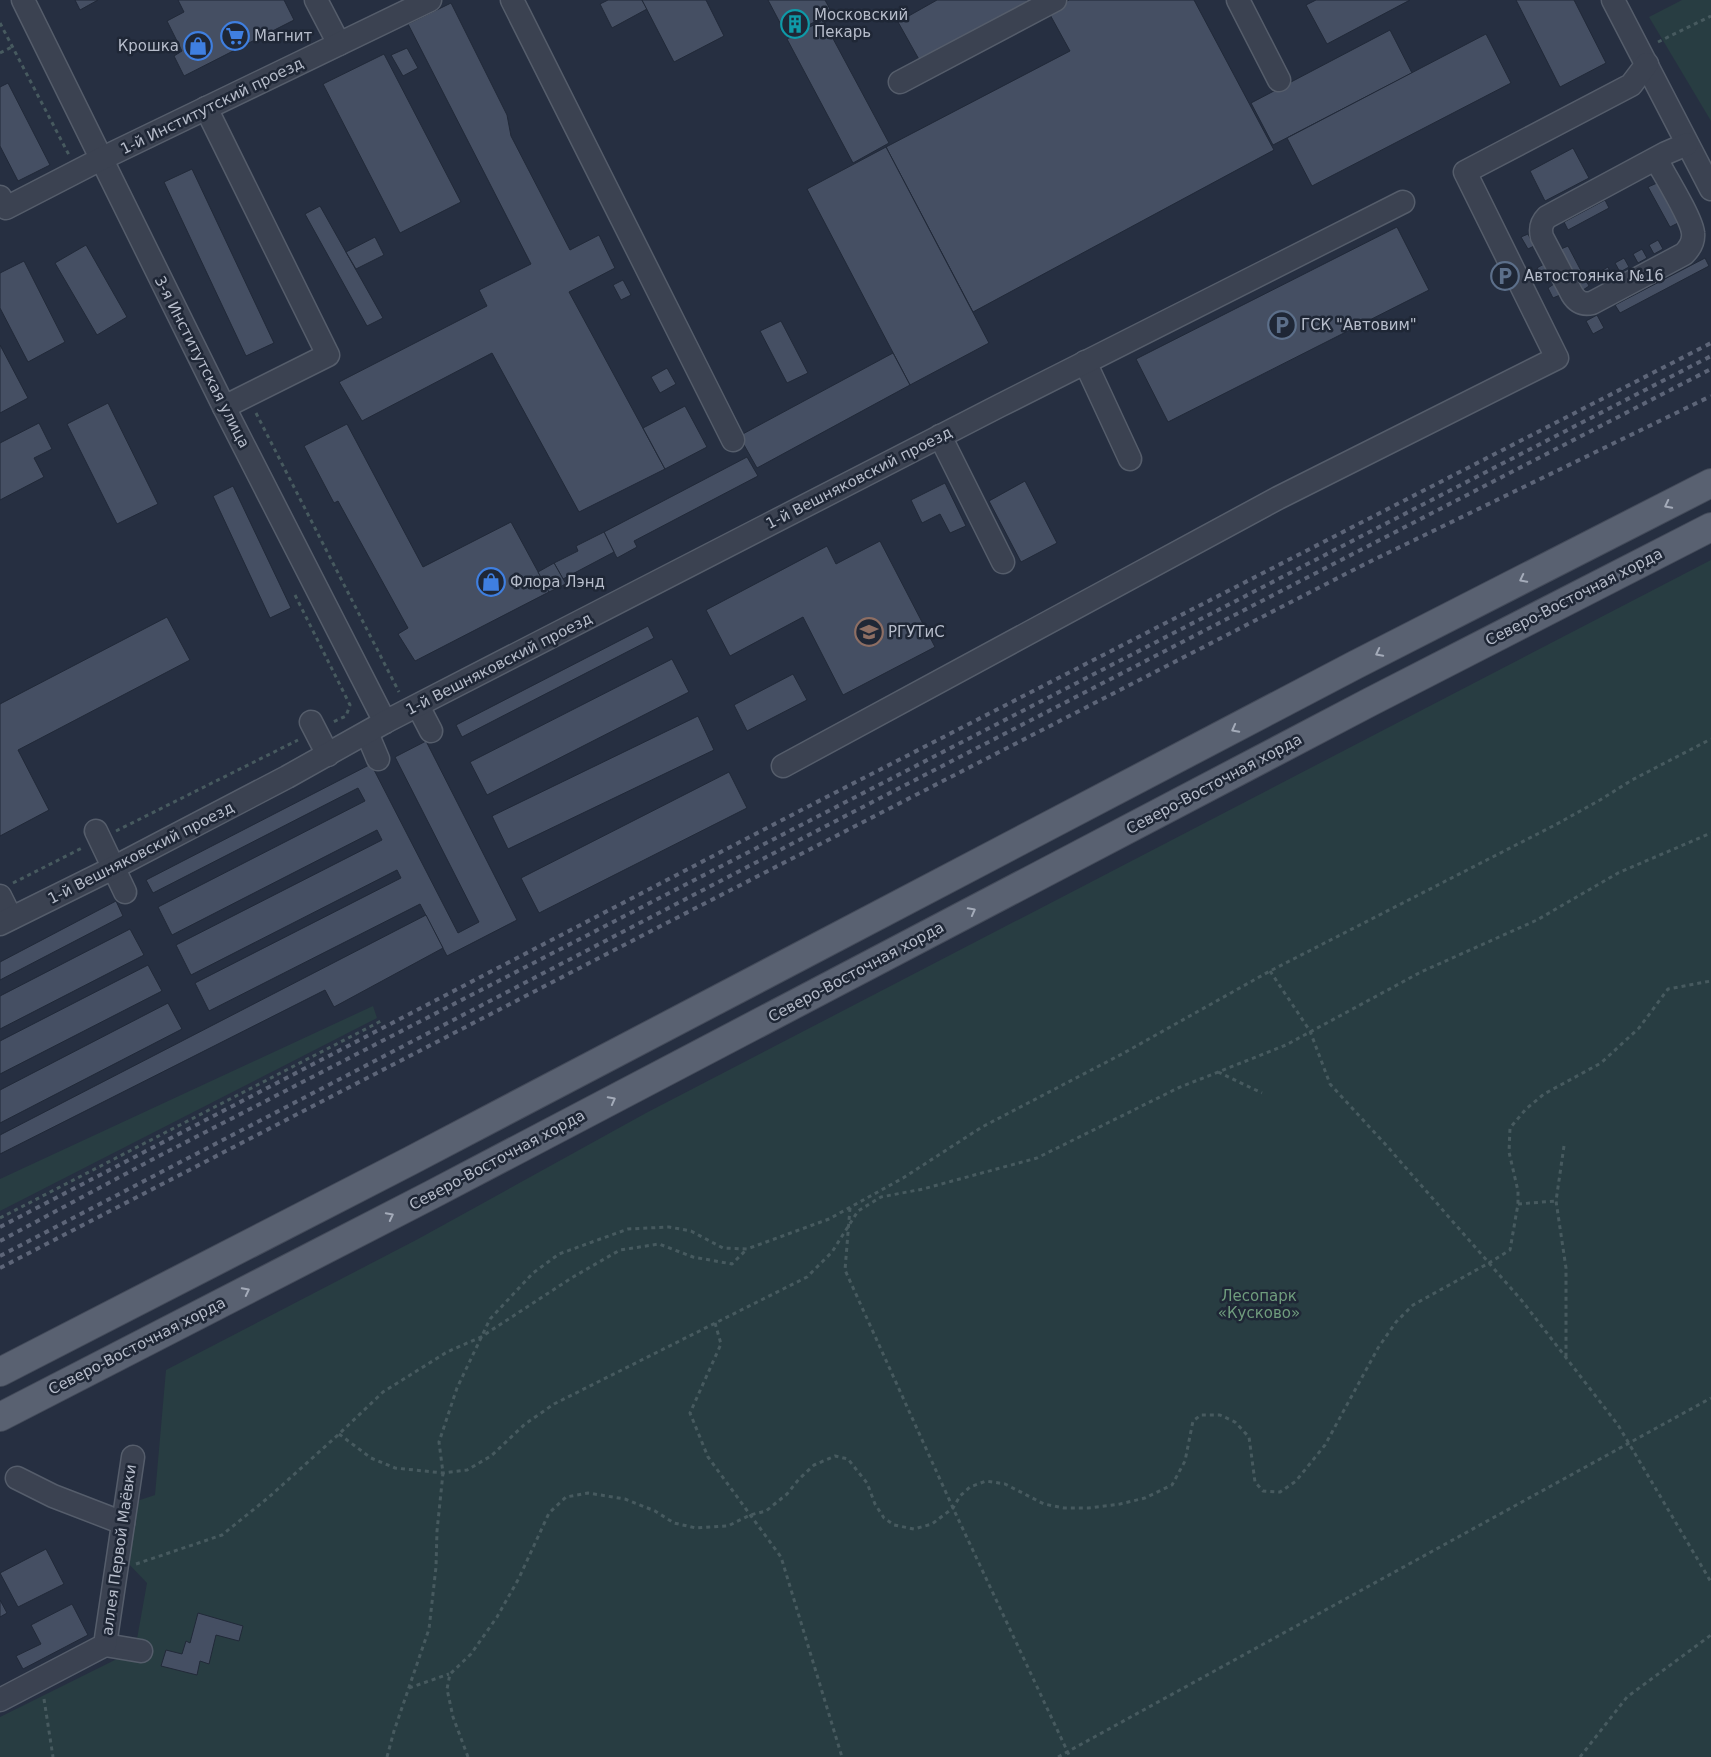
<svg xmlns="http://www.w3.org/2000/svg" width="1711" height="1757" font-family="'DejaVu Sans',sans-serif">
<rect width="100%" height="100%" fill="#262f41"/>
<!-- green -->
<g fill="#283d42">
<path d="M1682 0H1711V121L1649 17Z"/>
<path d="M1711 560V1757H0V1717L135 1650 147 1583 125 1560 137 1501 155 1495 166 1370 418 1239 646 1113Z"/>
<path d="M373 1006 377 1018 0 1211V1179Z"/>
</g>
<!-- building -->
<g fill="#454f63" stroke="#212938">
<path d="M75 0H98L80 10Z"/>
<path d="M178 0H284L294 20 184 76 174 56 182 51 167 21 184 12Z"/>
<path d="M608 0H642L647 9 612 28 600 4Z"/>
<path d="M642 0H706L724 36 674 62Z"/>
<path d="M768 0H825L832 13 787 36Z"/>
<path d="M937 0H1036L921 63 898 22Z"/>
<path d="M1069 0H1194L1274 150 973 312 886 147 1070 51 1048 11Z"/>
<path d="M1316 0H1410L1327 44 1306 5Z"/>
<path d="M1516 0H1574L1606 63 1560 87Z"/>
<path d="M451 3 507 115 511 136 570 250 599 235 615 268 569 292 665 469 579 512 492 353 362 421 339 382 487 306 479 290 531 264 408 24Z"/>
<path d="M823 20 889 143 853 163 787 39Z"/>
<path d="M1390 30 1412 73 1273 145 1251 103Z"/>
<path d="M1486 34 1511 83 1312 186 1287 138Z"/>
<path d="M407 48 418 68 403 76 391 55Z"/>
<path d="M384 54 461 202 400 233 323 84Z"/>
<path d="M8 83 50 165 18 181 0 146V87Z"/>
<path d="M886 147 989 343 910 385 807 189Z"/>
<path d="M1573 148 1589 178 1545 201 1530 171Z"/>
<path d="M192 169 274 343 246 356 164 182Z"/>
<path d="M1657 183 1678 223 1670 227 1648 187Z"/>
<path d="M1605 200 1609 208 1568 230 1564 222Z"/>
<path d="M320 206 383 318 367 326 305 214Z"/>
<path d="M1397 227 1429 290 1168 422 1136 359Z"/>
<path d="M1528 234 1534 246 1528 249 1521 237Z"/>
<path d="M375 237 384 255 356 269 346 252Z"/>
<path d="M1658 240 1663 249 1654 254 1649 245Z"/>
<path d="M86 245 127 317 97 335 55 263Z"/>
<path d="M1568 246 1589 286 1583 290 1561 249Z"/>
<path d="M1642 249 1647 258 1638 263 1633 254Z"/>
<path d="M1624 258 1629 267 1620 272 1615 263Z"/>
<path d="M1705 258 1709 266 1620 313 1615 305Z"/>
<path d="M24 261 65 342 28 362 0 308V273Z"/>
<path d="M1544 264 1550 275 1543 278 1537 268Z"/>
<path d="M1608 267 1612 276 1603 281 1599 272Z"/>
<path d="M623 280 631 295 621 300 613 285Z"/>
<path d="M1554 284 1560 295 1553 298 1548 288Z"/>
<path d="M1597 315 1604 328 1593 334 1586 321Z"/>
<path d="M781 321 808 373 787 383 760 331Z"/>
<path d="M0 345 28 398 0 413Z"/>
<path d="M893 353 910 385 757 468 739 436Z"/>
<path d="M667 368 676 384 660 393 651 377Z"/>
<path d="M108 403 158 504 117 524 67 424Z"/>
<path d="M685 406 707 447 665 469 643 428Z"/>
<path d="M39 423 52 449 34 458 44 477 0 500V443Z"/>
<path d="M347 424 423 567 511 522 549 592 415 661 398 634 408 628 338 501 334 503 304 446Z"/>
<path d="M747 457 758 476 634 541 637 547 617 558 604 532Z"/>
<path d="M1025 481 1057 543 1021 562 989 501Z"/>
<path d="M945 483 966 526 950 533 940 514 922 523 911 500Z"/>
<path d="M233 486 291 608 270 618 213 496Z"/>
<path d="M604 532 614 552 563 579 554 563 578 551 576 546Z"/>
<path d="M880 541 935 647 843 695 803 617 730 656 706 610 827 546 836 564Z"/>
<path d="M554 563 566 584 549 592 538 572Z"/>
<path d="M167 617 190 660 18 750 49 810 0 836V704Z"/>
<path d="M648 626 654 638 462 737 456 725Z"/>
<path d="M672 659 689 692 487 795 470 762Z"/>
<path d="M793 674 807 700 747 731 734 705Z"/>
<path d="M698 716 714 750 508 849 492 816Z"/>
<path d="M426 741 517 920 447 956 420 904 209 1011 195 983 401 878 397 870 191 975 176 945 382 840 377 830 172 935 158 907 365 801 358 788 153 893 146 880 371 764 458 933 479 922 395 757Z"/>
<path d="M729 772 747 808 539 913 521 878Z"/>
<path d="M116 901 123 916 0 980V962Z"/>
<path d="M426 915 443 948 334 1007 325 990 0 1154V1135Z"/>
<path d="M130 929 144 955 0 1029V996Z"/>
<path d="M148 965 162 991 0 1074V1041Z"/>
<path d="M168 1003 182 1029 0 1123V1090Z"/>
<path d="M46 1549 64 1584 18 1607 0 1573Z"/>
<path d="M0 1600 7 1613 0 1617Z"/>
<path d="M72 1604 88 1635 23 1669 16 1656 41 1644 31 1625Z"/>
<path d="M198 1613 243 1626 239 1641 216 1635 209 1664 200 1661 197 1675 161 1666 166 1650 182 1654 186 1641 190 1643Z"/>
</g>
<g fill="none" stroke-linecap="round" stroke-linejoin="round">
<defs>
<g id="minor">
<path d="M23 0 224 407 385 722"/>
<path d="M316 0 339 44"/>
<path d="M512 0 733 440"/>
<path d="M1238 0 1279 80"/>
<path d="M1613 0 1711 189"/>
<path d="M900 82 1055 0"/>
<path d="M206 108 328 355 224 407"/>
<path d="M1656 159C1664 174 1692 219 1693 233 1694 242 1690 248 1684 254L1592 303C1583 305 1577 302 1572 294L1542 237C1540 229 1541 223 1547 217L1666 153 1687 144"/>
<path d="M0 197 6 208 101 159 430 0"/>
<path d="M1085 362 1130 459"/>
<path d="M940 436 1003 562"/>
<path d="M418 706 431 731"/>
<path d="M311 722 328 755"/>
<path d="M367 733 378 759"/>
<path d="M783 766 1278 498 1557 358 1465 172 1631 85 1647 64"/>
<path d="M96 831 125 892"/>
<path d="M0 896 11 918"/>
<path d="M0 924 113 868 287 777 385 722 999 406 1403 202"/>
<path d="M17 1478 53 1496 123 1523"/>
<path d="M105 1645 141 1651"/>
<path d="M0 1700 105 1645 133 1457"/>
</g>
<g id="major">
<path d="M0 1372 410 1161 1355 665 1711 483"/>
<path d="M0 1417 431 1195 1370 702 1711 527"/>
</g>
</defs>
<!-- minor casing -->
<use href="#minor" stroke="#555d6b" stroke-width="25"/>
<!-- major casing -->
<use href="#major" stroke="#444b5a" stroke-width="30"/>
<!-- path -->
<g stroke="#475a5f" stroke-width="3" stroke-dasharray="4 4" stroke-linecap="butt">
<path d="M0 23 69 155"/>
<path d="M1658 42 1711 16"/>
<path d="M0 53 12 47"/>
<path d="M256 413 399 692"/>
<path d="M295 595 350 705 346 716 333 722"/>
<path d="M116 831 298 740"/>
<path d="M13 883 84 847"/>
<path d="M1270 971 1310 1031 1330 1084 1386 1145 1523 1302 1618 1425 1711 1582"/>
<path d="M1218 1072 1262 1093"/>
<path d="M1564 1146 1556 1201 1566 1268V1358"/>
<path d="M1518 1204 1556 1201"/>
<path d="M850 1208 845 1270 953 1508 1070 1757"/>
<path d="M0 1218 383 1020"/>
<path d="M715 1323 721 1344 690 1413 708 1457 781 1557 842 1757"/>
<path d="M339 1434 371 1458 395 1468 443 1473 467 1470 491 1456 525 1424 554 1404 807 1277 832 1252 858 1211 881 1197 923 1189 1037 1158 1178 1088 1286 1045 1421 972 1537 920 1618 873 1711 833"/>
<path d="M136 1564 222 1535 269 1497 339 1434 383 1392 447 1352 481 1337 573 1277 620 1250 659 1244 693 1257 732 1264 747 1249"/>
<path d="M409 1688 449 1674"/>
<path d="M44 1699 53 1757"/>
<path d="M387 1757 394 1731 429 1629 436 1567 437 1531 443 1473 439 1442 457 1388 490 1319 533 1273 559 1254 628 1229 669 1227 691 1231 723 1248 747 1249 829 1219 903 1178 982 1127 1122 1054 1270 971 1555 825 1600 800 1632 780 1711 739"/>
<path d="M468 1757 453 1717 447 1689 450 1674 471 1654 497 1617 519 1578 549 1513 566 1497 588 1493 625 1499 655 1511 674 1523 696 1528 728 1526 750 1515 766 1511 787 1494 799 1479 814 1465 835 1456 848 1459 867 1483 875 1504 884 1518 894 1525 914 1529 932 1524 953 1508 960 1496 970 1487 986 1481 1005 1484 1044 1504 1064 1508H1088L1120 1504 1145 1498 1172 1485 1185 1461 1193 1421 1201 1415H1220L1235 1422 1249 1437 1255 1482 1263 1491 1280 1492 1296 1481 1325 1445 1378 1348 1396 1322 1413 1305 1489 1263 1510 1250 1518 1204V1191L1509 1152 1510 1128 1526 1109 1544 1094 1601 1063 1639 1028 1668 989 1711 981"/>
<path d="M1058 1757 1711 1398"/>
<path d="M1580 1757 1627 1697 1711 1635"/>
</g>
<!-- minor -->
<use href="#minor" stroke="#3b4251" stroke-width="22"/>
<!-- major -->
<use href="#major" stroke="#596171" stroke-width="28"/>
<!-- rail -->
<g stroke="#5d6578" stroke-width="4" stroke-dasharray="5 5" stroke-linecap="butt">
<path d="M0 1227 813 804 1711 343"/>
<path d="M0 1241 159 1156 1711 356"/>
<path d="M0 1256 826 826 1711 369"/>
<path d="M0 1268 655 929 1365 564 1711 396"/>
</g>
</g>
<!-- one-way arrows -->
<defs><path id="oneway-chevron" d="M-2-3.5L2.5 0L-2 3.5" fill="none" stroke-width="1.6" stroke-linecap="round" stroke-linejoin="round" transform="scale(1.25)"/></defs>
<g stroke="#a4abb9">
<use href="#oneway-chevron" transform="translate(1668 505) rotate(153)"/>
<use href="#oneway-chevron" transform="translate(1523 579) rotate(153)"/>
<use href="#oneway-chevron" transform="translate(1379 653) rotate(153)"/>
<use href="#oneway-chevron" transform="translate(1235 729) rotate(152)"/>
<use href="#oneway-chevron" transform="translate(972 911) rotate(-28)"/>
<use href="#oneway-chevron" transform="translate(612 1100) rotate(-28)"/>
<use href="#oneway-chevron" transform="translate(390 1216) rotate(-27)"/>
<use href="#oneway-chevron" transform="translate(246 1291) rotate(-27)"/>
</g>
<!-- icons -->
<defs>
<symbol id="building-ring" viewBox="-11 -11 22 22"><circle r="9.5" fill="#1f2736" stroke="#0f9aa8" stroke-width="1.5"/><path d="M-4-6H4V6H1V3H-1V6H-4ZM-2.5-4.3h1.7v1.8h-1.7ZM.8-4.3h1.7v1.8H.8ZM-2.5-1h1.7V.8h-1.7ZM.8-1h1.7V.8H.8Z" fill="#0f9aa8"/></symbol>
<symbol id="supermarket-ring" viewBox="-11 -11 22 22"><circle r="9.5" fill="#1f2736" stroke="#3f7fe0" stroke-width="1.5"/><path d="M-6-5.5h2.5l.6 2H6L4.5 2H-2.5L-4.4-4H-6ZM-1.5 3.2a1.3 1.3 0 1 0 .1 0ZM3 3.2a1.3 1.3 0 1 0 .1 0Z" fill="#3f7fe0"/></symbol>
<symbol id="shop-ring" viewBox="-11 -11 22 22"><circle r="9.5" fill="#1f2736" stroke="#3f7fe0" stroke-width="1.5"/><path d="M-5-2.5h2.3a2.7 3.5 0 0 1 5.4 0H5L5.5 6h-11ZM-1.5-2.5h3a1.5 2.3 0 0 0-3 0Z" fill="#3f7fe0"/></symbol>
<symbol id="parking-ring" viewBox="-11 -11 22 22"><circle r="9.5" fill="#1f2736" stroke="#5c6f8a" stroke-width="1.5"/><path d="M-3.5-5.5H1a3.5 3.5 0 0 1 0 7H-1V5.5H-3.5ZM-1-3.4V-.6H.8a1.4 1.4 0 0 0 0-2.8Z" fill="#5c6f8a"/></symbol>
<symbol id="university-ring" viewBox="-11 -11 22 22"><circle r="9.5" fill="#1f2736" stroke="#8d6e63" stroke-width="1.5"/><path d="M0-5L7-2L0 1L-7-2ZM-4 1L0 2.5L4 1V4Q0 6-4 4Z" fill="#8d6e63"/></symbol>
</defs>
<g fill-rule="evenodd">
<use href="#building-ring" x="779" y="8" width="32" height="32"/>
<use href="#supermarket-ring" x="219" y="20" width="32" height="32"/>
<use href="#shop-ring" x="182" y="30" width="32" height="32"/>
<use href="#parking-ring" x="1489" y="260" width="32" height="32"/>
<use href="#parking-ring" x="1266" y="309" width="32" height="32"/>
<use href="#shop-ring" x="475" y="566" width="32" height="32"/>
<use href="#university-ring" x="853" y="616" width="32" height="32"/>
</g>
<g text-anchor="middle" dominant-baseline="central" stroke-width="5" stroke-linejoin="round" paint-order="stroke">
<!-- poi labels -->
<g font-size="15" fill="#b7bdcb" stroke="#1f2736" text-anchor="start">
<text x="814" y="15">Московский<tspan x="814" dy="17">Пекарь</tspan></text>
<text x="254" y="36">Магнит</text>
<text x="179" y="46" text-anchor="end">Крошка</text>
<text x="1524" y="276">Автостоянка №16</text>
<text x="1301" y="325">ГСК "Автовим"</text>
<text x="510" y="582">Флора Лэнд</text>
<text x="888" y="632">РГУТиС</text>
</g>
<!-- street labels -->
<g font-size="15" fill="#b7bdcb" stroke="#1f2736">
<text transform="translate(212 106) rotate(-26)">1-й Институтский проезд</text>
<text transform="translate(202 362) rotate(63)">3-я Институтская улица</text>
<text transform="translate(859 478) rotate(-27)">1-й Вешняковский проезд</text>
<text transform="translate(1574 597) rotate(-27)">Северо-Восточная хорда</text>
<text transform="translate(499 664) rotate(-27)">1-й Вешняковский проезд</text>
<text transform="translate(1214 784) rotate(-28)">Северо-Восточная хорда</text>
<text transform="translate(141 853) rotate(-27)">1-й Вешняковский проезд</text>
<text transform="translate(856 972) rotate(-28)">Северо-Восточная хорда</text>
<text transform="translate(497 1160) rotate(-28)">Северо-Восточная хорда</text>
<text transform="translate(137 1346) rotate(-27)">Северо-Восточная хорда</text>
<text transform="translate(119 1550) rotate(-82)">аллея Первой Маёвки</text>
</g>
<!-- park labels -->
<g font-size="15" fill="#6f9c7d" stroke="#1f2736">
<text x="1259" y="1296">Лесопарк<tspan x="1259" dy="17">«Кусково»</tspan></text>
</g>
</g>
</svg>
